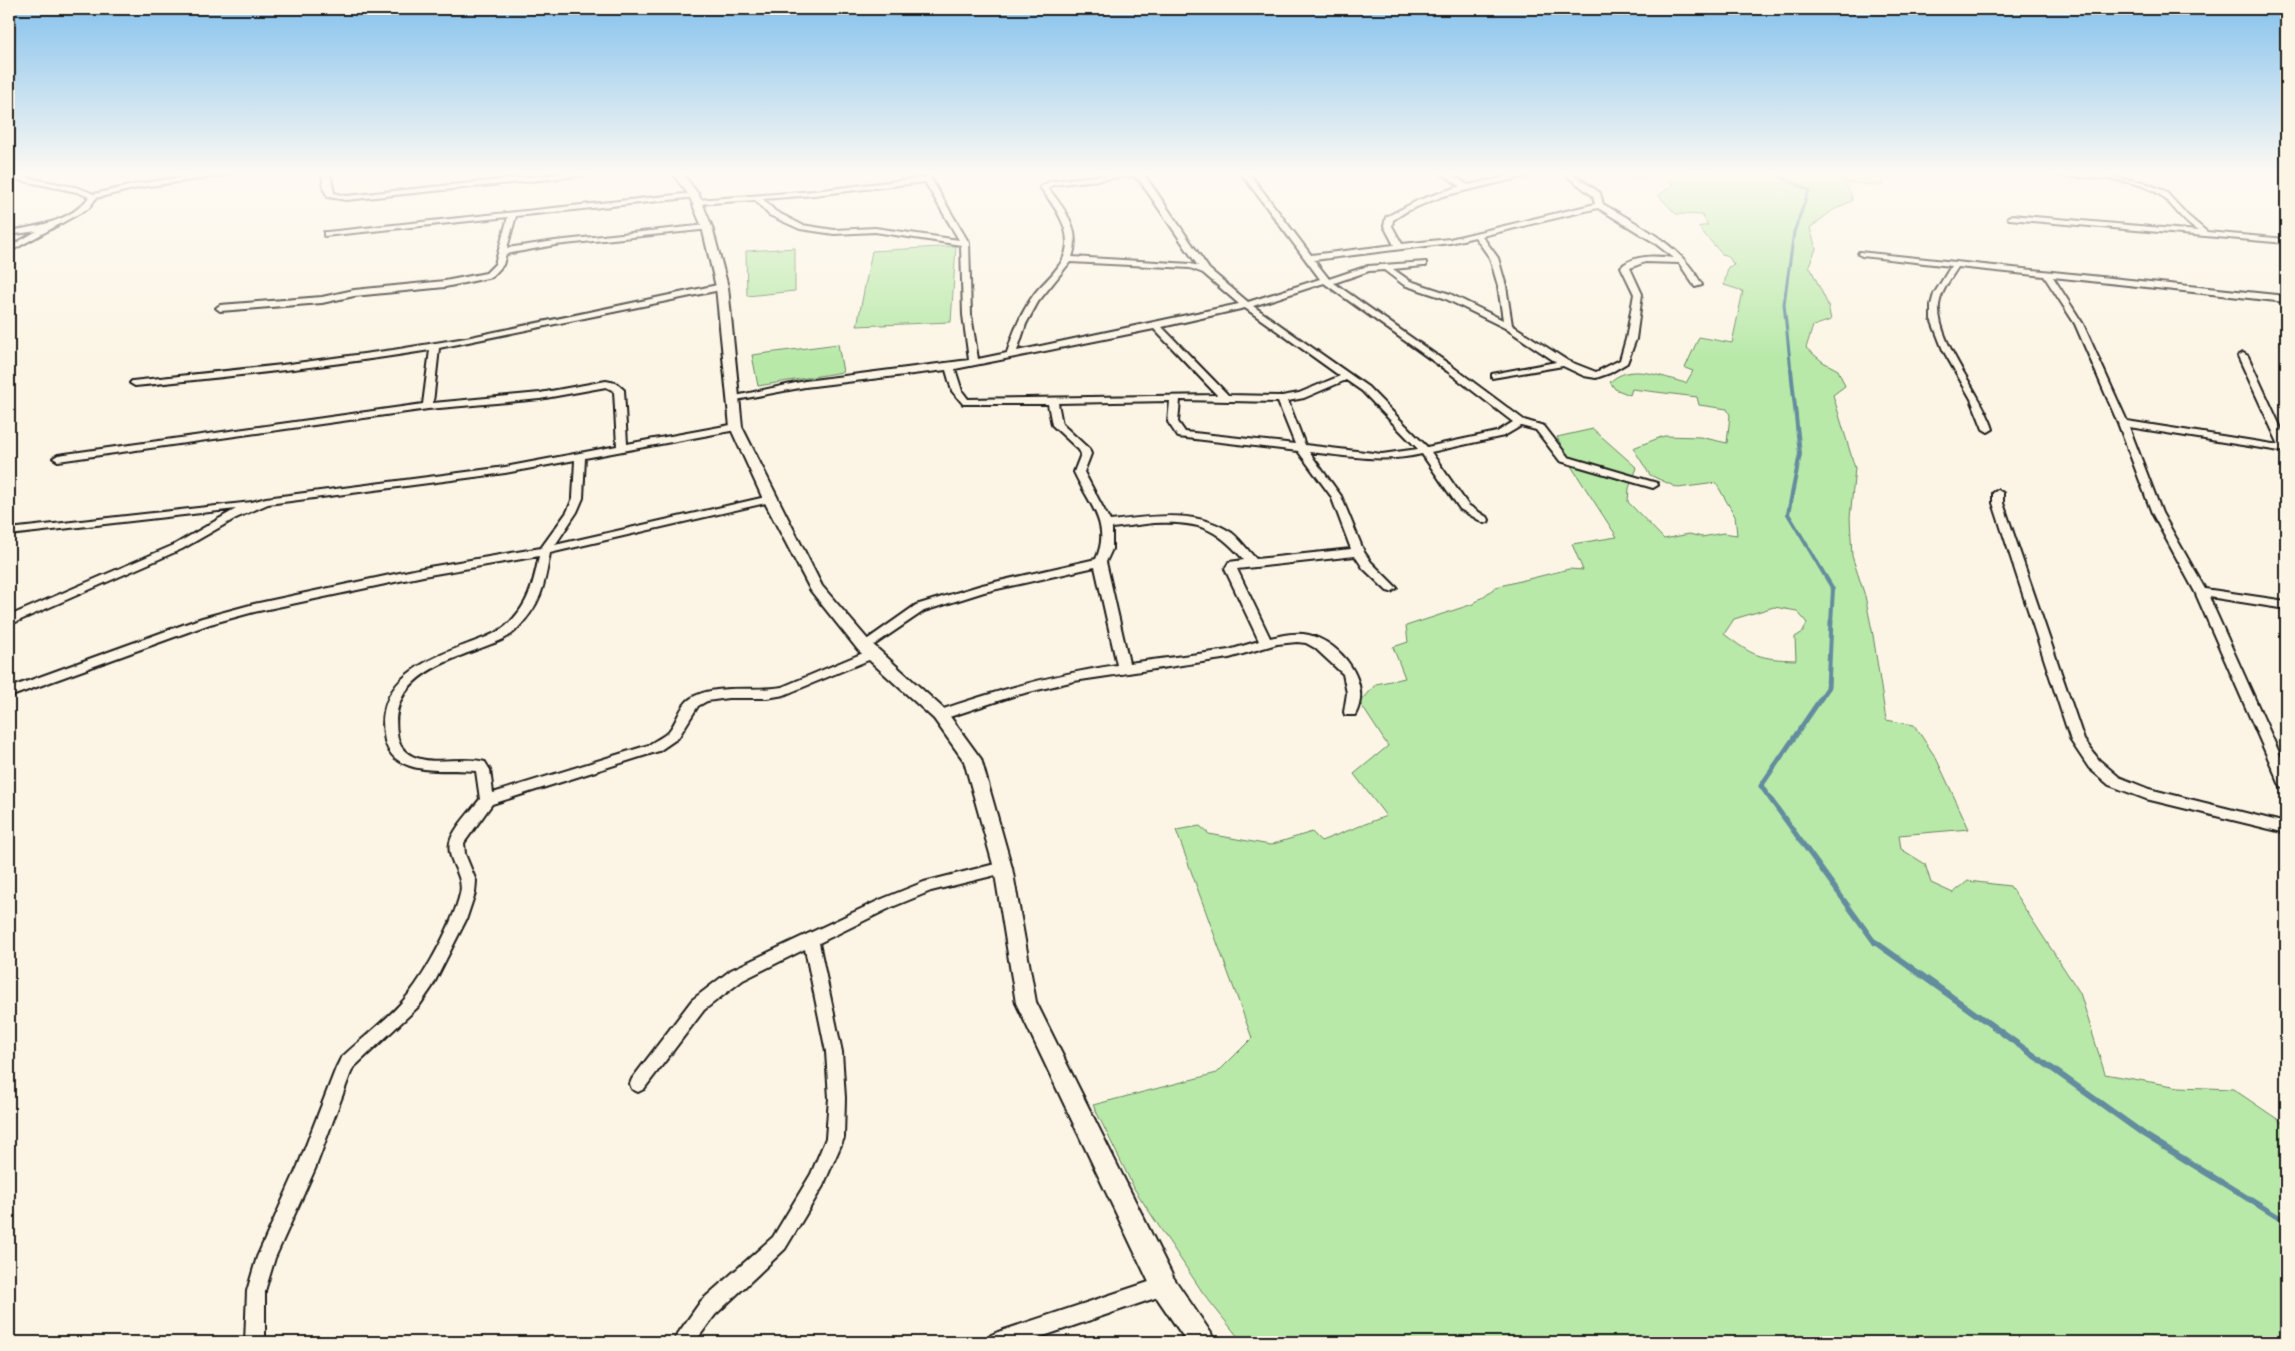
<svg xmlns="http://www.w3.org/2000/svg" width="2295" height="1351" font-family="'Comic Neue',sans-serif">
<rect width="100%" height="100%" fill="#fcf5e5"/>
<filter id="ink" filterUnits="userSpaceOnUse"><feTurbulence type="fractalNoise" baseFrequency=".02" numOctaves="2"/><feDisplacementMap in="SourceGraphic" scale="10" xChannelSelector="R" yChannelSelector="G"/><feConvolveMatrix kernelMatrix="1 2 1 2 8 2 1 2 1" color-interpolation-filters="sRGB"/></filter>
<g filter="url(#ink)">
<!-- green -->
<g fill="#b8e9a8" stroke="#6a8262" fill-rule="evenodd">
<path d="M1623 173H1882V186L1844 182 1851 194 1852 201 1833 210 1810 228 1816 249 1809 265 1828 305 1831 320 1813 326 1806 348 1823 362 1838 370 1845 386 1833 395 1855 468 1850 518 1852 556 1865 596 1873 635 1886 720 1914 725 1936 758 1969 829 1899 835 1901 849 1925 864 1931 883 1953 893 1968 881 2010 886 2080 993 2105 1074 2179 1087 2233 1089 2286 1125V1342H1242L1203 1293 1135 1190 1093 1105 1217 1073 1252 1038 1176 830 1200 826 1209 834 1270 845 1312 832 1321 841 1386 816 1354 774 1388 746 1360 703 1376 684 1405 678 1393 647 1408 642 1406 626 1473 604 1496 587 1569 569 1583 570 1572 544 1617 537 1571 466 1557 437 1593 429 1637 468 1629 488 1628 502 1664 539 1689 534 1702 537 1723 533 1737 535 1735 516 1716 483 1678 488 1650 475 1633 448 1664 436 1700 437 1727 443 1730 415 1727 409 1699 405 1697 397 1632 389 1630 395 1615 389 1610 382C1631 362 1661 377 1686 383L1693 371 1685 368 1699 337 1732 343 1743 291 1724 285 1728 267 1734 265 1728 256 1722 254 1698 227 1708 225 1702 215 1676 214 1658 195 1674 185 1661 176 1633 179ZM1774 607 1797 611 1807 623 1803 632 1795 637 1796 660C1759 659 1753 656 1724 634L1734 619Z"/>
<path d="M956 246 951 322 857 326 872 251Z"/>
<path d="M795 248V291L747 296 746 251Z"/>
<path d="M838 344 843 372 758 386 752 355Z"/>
</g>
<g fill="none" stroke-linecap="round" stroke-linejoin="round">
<!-- stream-far3 -->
<path stroke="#648c9e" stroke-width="3" d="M1771 173 1809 190 1794 232 1784 304 1791 371"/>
<!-- stream-far2 -->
<path stroke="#648c9e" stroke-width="4" d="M1791 370 1800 454 1788 514 1833 589 1831 623"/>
<!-- stream-far1 -->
<path stroke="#648c9e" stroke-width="5" d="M1831 621 1828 688 1761 786 1875 943"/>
<!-- stream -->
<path stroke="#648c9e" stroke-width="6" d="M1875 942 2145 1135 2286 1222"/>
<defs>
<g id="minor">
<path d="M212 173H231L227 175 142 187 96 198 89 208 9 252V247L37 231 9 235V231C37 226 71 222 89 197L77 192 9 178V174L79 188 94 194 142 183Z"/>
<path d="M322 173H330L334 193 346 196 567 173H592L588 175 346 200 328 197 324 190Z"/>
<path d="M1123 173H1138L1146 177 1209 269 1248 302 1320 279 1241 173H1249L1311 255 1394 245 1384 226 1386 217 1419 200 1460 186 1441 173H1450L1468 185 1524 173H1539L1443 196 1407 211 1393 220 1392 226 1402 244 1450 239 1595 204 1593 196 1563 173H1572L1600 193 1603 204C1641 226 1681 245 1702 285L1695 287 1679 263 1645 262 1630 268 1642 294 1636 339 1627 363 1610 373 1596 378 1584 376 1563 366 1492 378V374L1556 362 1505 328 1444 298 1404 285 1384 270 1369 271 1334 283 1453 367 1524 420 1544 426 1568 457 1657 483 1658 485 1653 488 1560 461 1536 430 1521 426 1504 436 1431 452 1468 505 1488 518 1489 520 1488 522 1484 523 1460 509 1422 454C1384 463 1348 456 1309 452L1341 496 1364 552 1371 562 1397 588 1391 592 1387 591 1363 568 1355 556 1237 569 1270 638C1283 635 1296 632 1309 635 1341 643 1373 683 1355 715H1345L1344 712 1347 693 1343 674 1315 648 1306 643 1297 642 1277 644 1229 658 1074 681 1013 696 940 720 935 718 934 715 935 712C995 691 1055 674 1117 665L1095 567 984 592 924 611 868 649 864 650 858 646 916 605 982 585 1096 559C1112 524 1088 503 1074 472L1081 454 1079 450 1052 425 1048 404H963L952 391 946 370 805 387 731 401V397L805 381 969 360 963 315 961 245 875 232 834 234 800 229 769 215 755 200 697 204 693 202 697 200 814 191 930 177 969 243 971 315 978 359 1007 353C1013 332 1022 311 1035 293 1042 284 1051 277 1058 267 1080 239 1057 210 1040 187L1051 181ZM1133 176 1140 181 1198 266 1191 264 1072 257C1082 230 1064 208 1048 188L1053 185ZM925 182 959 240 875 228 834 230 802 225 775 211 763 199 814 195ZM1598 208 1652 241 1674 258C1656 256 1634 254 1621 267L1634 294 1626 339 1620 360 1596 372 1568 361 1512 325 1506 286 1498 258 1482 236ZM1475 237 1490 258 1498 286 1503 320 1450 294 1410 281 1393 269 1423 266H1426V262L1368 266 1329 279 1314 260 1450 243ZM1070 262 1190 268 1203 273 1239 304 1017 351 1026 324 1038 302ZM1324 283 1447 371 1513 422 1497 432 1427 447 1368 387 1253 306ZM1245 308 1340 376 1299 393 1282 396 1228 395 1162 327ZM1154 329 1217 395 968 399 962 391 955 369ZM1346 380 1362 391 1418 449 1382 454 1305 445 1288 401 1304 398ZM1180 400 1278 402 1295 444 1185 432 1178 422ZM1170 401 1168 422 1178 437 1298 451 1331 496 1351 549 1256 559C1248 551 1241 540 1232 533 1195 508 1151 517 1110 521L1084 472 1091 454 1089 449 1062 424 1058 403ZM1154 523C1198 521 1216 527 1244 560L1229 562 1225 569 1259 641 1229 650 1129 663 1106 562 1112 549V528Z"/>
<path d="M2046 173 2092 174 2143 182 2165 191 2188 216 2207 232 2286 239V243L2009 219 2008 217 2012 215 2198 231C2182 222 2174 205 2159 194 2133 176 2081 178 2050 175Z"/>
<path d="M694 193H697V197L516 216 507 248 555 241 707 225 711 227 710 229 555 245 506 254 503 265 492 277 445 287 354 296 322 303 220 311 216 308 220 305 322 297 354 290 445 281 486 273 495 264 508 217 324 236V232H327Z"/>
<path d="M1859 252 2286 296V302L2053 277 2083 324 2127 421 2279 445 2238 356 2243 353 2248 356 2286 439V452L2129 427 2162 513 2205 589 2286 601V609L2209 597 2286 768V788L2281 787 2279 783 2195 592 2152 513 2118 423 2075 324 2044 276 1958 267C1951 278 1941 291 1939 305 1936 342 1981 392 1993 429L1988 432 1983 429 1971 399 1943 350 1931 319V305L1934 294 1951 266 1862 256 1858 254Z"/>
<path d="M722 284 726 287 725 289 439 348 433 403 540 393 606 381 616 383 624 390 627 444 736 424 741 427 736 430 585 458 583 498 577 512 555 545 770 496 775 499 770 502 550 553C544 588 541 605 515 631 506 640 493 643 481 648 441 663 389 680 397 733 398 746 405 754 417 758 436 765 464 756 485 762L490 770 493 793 649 745C655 740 664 737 669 731 677 722 680 706 690 699 712 683 755 692 782 687L868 651 872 650 878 654 876 657 784 695 767 698H728L707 701 698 706 678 738 659 751 492 804 464 843 465 854 476 881 475 893 466 920 432 987 419 1006 353 1068 350 1075 315 1169 275 1258 265 1291V1342H245L247 1291 257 1257 298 1166 336 1068 341 1058C362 1038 391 1017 408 995 427 972 453 923 460 894 465 875 446 861 450 843 452 830 472 810 480 799L476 771C445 768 389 779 384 735 376 680 425 660 468 644 481 639 495 635 506 626 529 605 533 585 539 556L423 576 254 612 210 624 9 697V688L202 618 254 604 423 568 541 548 567 512 573 498 575 460 505 473 268 504 236 518 182 549 9 625V616L174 545 236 509 9 535V529L252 502 266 498 505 467 617 446 614 391 606 387 540 399 428 409 58 461 53 458 58 455 423 404 430 350C332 366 234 376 135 386L130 383 132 381 282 365 393 350 466 338Z"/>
<path d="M1998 490 2003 493V503L2084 740 2099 760 2119 777 2149 789 2286 823V833L2146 799 2109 785 2089 768 2071 741 1993 503V493Z"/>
<path d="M1003 862 1008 864 1010 868 1008 872 931 891 892 907 819 943 842 1052 845 1098 844 1138 823 1186 785 1249 715 1315 695 1342H674L677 1335 701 1301 773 1237 811 1174 826 1138 829 1098 826 1052 805 949 743 980 704 1010 644 1089 638 1092 632 1089 630 1084 632 1079 692 1000 731 970 882 899 924 882Z"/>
<path d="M1164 1277 1171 1279 1173 1286 1171 1293 1164 1295 1026 1342H988L991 1335 998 1332Z"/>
</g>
<path id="tertiary" d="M672 173H682L699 195 712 227 728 287 742 427 822 586 870 642 946 711 981 759 1012 868 1036 1002 1173 1277 1211 1333 1214 1342H1187L1155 1295 1016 1003 994 868 964 761 934 719 858 650 811 591 763 499 730 427 716 287 702 227 689 195Z"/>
</defs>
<!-- minor casing -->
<use href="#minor" stroke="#1c1c1c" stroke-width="4"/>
<!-- tertiary casing -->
<use href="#tertiary" stroke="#1c1c1c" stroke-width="4"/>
<!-- minor -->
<use href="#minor" fill="#fcf5e5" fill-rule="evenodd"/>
<!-- tertiary -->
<use href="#tertiary" fill="#fcf5e5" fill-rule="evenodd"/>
</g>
</g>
<!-- sky -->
<linearGradient id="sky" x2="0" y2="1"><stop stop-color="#86c2ed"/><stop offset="0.48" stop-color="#fefaf3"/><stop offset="1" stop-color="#fefaf3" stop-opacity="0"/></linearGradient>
<rect width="2295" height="362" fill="url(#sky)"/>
<!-- margin -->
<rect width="2295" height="1351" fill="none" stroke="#fcf5e5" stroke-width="30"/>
<rect x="15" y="15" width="2265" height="1321" fill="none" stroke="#1c1c1c" stroke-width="2" filter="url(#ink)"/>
</svg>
